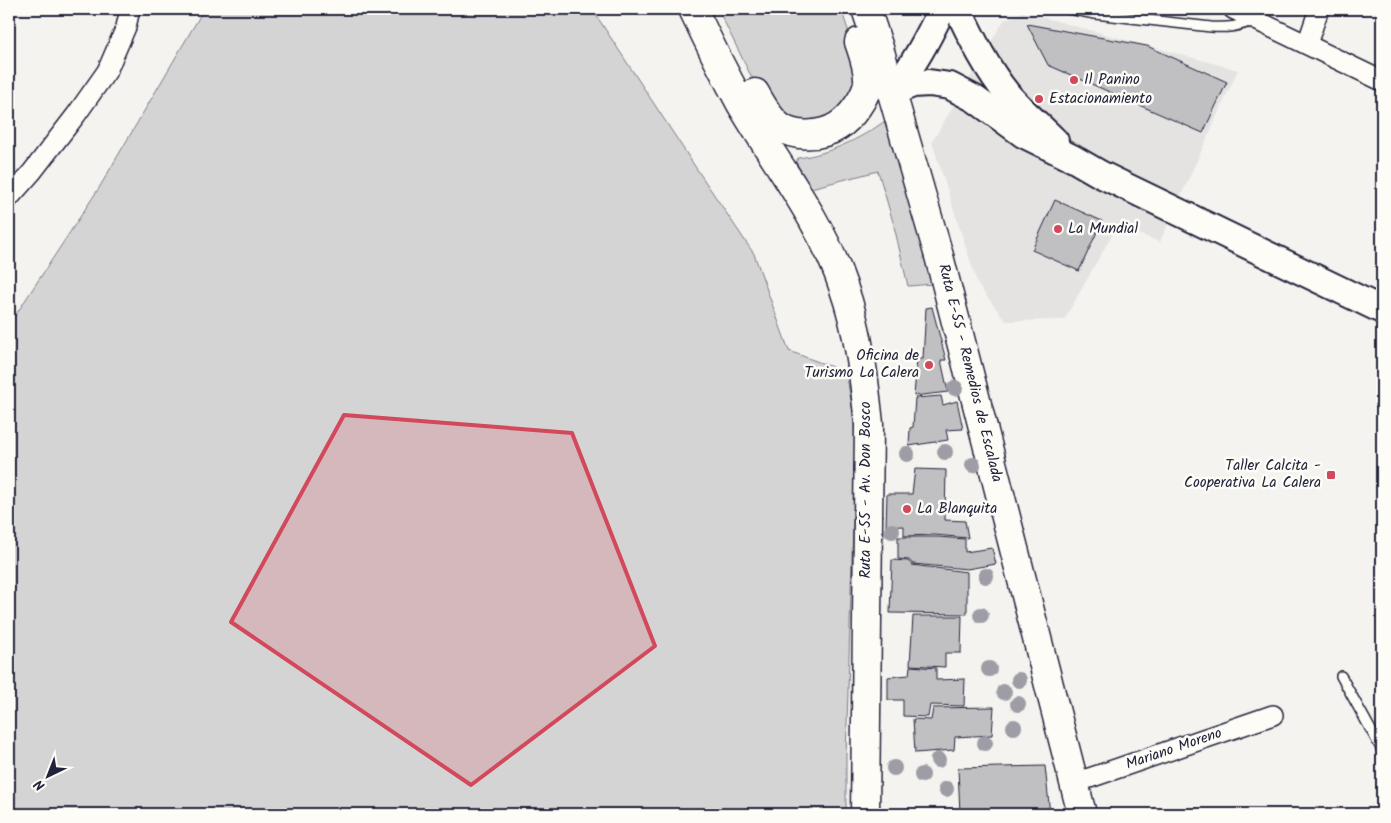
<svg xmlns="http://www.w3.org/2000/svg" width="1391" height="823" font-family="Kalam,sans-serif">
<rect width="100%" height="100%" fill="#f4f3ef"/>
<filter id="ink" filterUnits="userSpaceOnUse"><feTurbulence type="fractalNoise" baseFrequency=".02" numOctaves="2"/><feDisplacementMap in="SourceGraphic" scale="10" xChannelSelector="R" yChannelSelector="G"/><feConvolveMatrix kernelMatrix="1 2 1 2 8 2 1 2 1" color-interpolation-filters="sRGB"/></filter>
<g filter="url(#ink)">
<!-- built -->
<path fill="#e4e3e2" d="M1023 12 1238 70 1160 242 1117 226 1064 320 1006 321 978 285 932 142 1004 20Z"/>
<!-- green -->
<g fill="#d5d4d5" stroke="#7c7b88">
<path d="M204 9H592L696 168 754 254 789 351 832 367 847 378 854 418 855 457 846 757V814H9V325L99 188Z"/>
<path d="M718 9H841L856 54 858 89 829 117 806 122 792 119 766 101 749 72Z"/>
<path d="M885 121 903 174 933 284 908 286 893 222 878 171 811 188 796 162 798 158C829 154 860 139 885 121Z"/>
</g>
<!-- building -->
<g fill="#c0bfc2" stroke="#22223b">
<path d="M1027 24 1147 46 1227 82 1203 133 1048 65Z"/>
<path d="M1055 200 1102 221 1079 271 1032 250Z"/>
<path d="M932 307 946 360H941L948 392 914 396 917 359H923L926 308Z"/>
<path d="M941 396 943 405 957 401 963 429 946 430 948 440 909 446 910 428 913 427 915 398Z"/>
<path d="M915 469 946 470 945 520 965 521 968 538 935 535 904 536V526L886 527 887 494H912Z"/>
<path d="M898 537H937L965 539V552L992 548 996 564 967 569 913 564 909 560 898 559Z"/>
<path d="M892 560 908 561 912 565 967 572V614L890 613Z"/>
<path d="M913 616H962L961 653H945V667L910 665Z"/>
<path d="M910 666 936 668V680L965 679 964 706 930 705 928 717 903 716V700H888V677L909 675Z"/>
<path d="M994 707 992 735 955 737 954 750 915 753 913 719 931 720 933 708Z"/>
<path d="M1045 766 1050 814H960L958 768Z"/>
</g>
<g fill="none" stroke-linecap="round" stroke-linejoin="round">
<defs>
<g id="lane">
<path d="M1069 9 1095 14 1211 27C1227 28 1239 27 1254 20"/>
<path d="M1341 676 1382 750"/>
</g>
<g id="street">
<path d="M1233 9 1382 81"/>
<path d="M1307 44 1319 9"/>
<path d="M9 198 32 172 76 115 107 71 126 27 130 9"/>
<path d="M1075 783 1273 715"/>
</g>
<g id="secondary">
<path d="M958 9C972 39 987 69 1008 95 1022 111 1040 126 1055 141"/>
<path d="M892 92 913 84 929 83 950 86 975 99 1023 134 1074 159 1100 174 1382 310"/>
<path d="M892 92C913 67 928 38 942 9"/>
</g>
<g id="primary">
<path d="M693 9C708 41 724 73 741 104 776 164 821 220 843 286 859 331 864 377 869 424L865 814"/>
<path d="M866 9 879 48 939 256 1082 814"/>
<path d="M755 93C762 105 769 119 780 127 795 138 823 136 838 126 851 118 866 97 868 83 869 69 863 54 859 42"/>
</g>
</defs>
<!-- lane casing -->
<use href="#lane" stroke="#22223b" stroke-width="12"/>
<!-- street casing -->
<use href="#street" stroke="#22223b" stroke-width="22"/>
<!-- secondary casing -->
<use href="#secondary" stroke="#22223b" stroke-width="30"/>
<!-- primary casing -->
<use href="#primary" stroke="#22223b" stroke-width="31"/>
<!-- lane -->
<use href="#lane" stroke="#fdfcf7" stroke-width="9"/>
<!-- street -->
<use href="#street" stroke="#fdfcf7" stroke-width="19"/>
<!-- secondary -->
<use href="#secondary" stroke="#fdfcf7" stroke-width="26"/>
<!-- primary -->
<use href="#primary" stroke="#fdfcf7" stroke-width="28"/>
</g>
<!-- trees -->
<g fill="#9e9da5">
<circle cx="955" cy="388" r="8"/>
<circle cx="945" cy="452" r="8"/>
<circle cx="907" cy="454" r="8"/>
<circle cx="973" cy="465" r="8"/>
<circle cx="892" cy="531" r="8"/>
<circle cx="986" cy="576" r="8"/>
<circle cx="981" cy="615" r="8"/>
<circle cx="989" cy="669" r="8"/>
<circle cx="1019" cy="680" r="8"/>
<circle cx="1004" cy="692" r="8"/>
<circle cx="1018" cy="704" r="8"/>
<circle cx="1014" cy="727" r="8"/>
<circle cx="985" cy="743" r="8"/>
<circle cx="938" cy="760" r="8"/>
<circle cx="894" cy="768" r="8"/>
<circle cx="922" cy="775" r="8"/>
<circle cx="946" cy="789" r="8"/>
</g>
</g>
<!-- marked area -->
<path fill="#d1495b" fill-opacity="0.2" stroke="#d1495b" stroke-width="4" stroke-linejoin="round" d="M344 415 572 433 655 646 471 785 231 622Z"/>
<!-- markers -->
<g fill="#d1495b" stroke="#fdfcf7" stroke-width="2">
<circle cx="1074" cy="80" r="5"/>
<circle cx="1039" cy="99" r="5"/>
<circle cx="1058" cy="229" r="5"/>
<circle cx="929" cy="365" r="5"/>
<rect x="1326" y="470" width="10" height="10" rx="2.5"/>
<circle cx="907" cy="509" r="5"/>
</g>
<g text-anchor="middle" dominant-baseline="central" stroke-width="5" stroke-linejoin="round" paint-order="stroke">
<!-- poi labels -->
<g font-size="15" fill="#22223b" stroke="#fdfcf7" text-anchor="start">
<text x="1084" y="80">Il Panino</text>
<text x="1049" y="99">Estacionamiento</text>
<text x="1068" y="229">La Mundial</text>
<text x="919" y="356" text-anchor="end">Oficina de<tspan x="919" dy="17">Turismo La Calera</tspan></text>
<text x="1321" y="466" text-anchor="end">Taller Calcita -<tspan x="1321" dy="17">Cooperativa La Calera</tspan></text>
<text x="917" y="509">La Blanquita</text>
</g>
<!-- street labels -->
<g font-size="15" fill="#22223b" stroke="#fdfcf7">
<text transform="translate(970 373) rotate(76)">Ruta E-55 - Remedios de Escalada</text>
<text transform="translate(866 490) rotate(-90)">Ruta E-55 - Av. Don Bosco</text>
<text transform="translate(1174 749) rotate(-19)">Mariano Moreno</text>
</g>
</g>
<!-- margin -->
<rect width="1391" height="823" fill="none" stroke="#fdfcf7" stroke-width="30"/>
<rect x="15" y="15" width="1361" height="793" fill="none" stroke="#22223b" stroke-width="2" filter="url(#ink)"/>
<!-- north arrow -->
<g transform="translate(48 776) rotate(223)" stroke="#fdfcf7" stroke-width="4" paint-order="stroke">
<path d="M0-4L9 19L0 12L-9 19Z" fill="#22223b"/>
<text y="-8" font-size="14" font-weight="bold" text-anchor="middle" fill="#22223b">N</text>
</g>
</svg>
